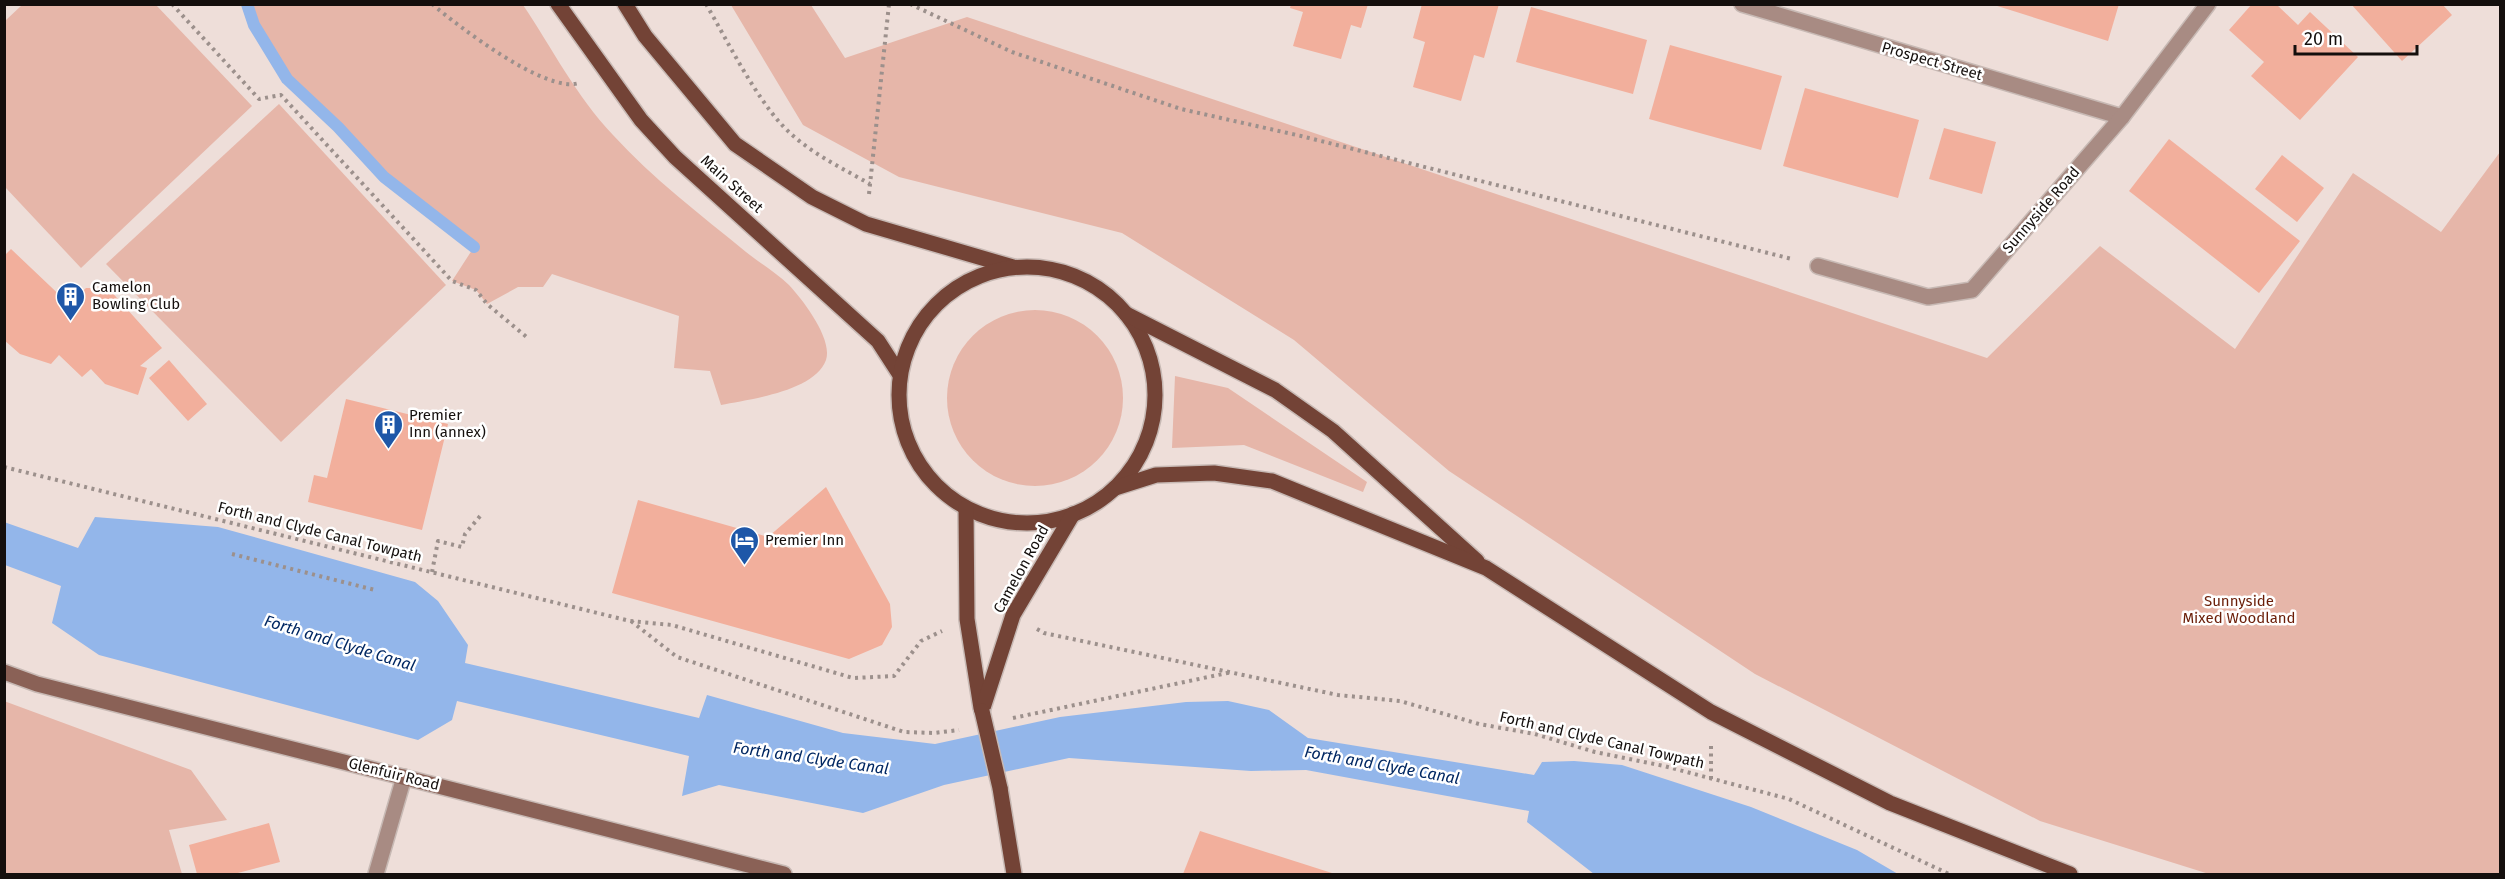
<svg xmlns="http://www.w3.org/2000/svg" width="2505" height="879" font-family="'Fira Sans',sans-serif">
<rect width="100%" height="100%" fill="#eeded9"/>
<!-- green -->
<g fill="#e6b6a9">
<path d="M22 5H156L252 106 81 268 5 187V21Z"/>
<path d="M247 5H523C552 48 576 96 613 135 652 178 701 215 746 252 760 263 776 273 789 285 803 300 833 339 826 360 814 392 749 399 721 405L710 371 674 368 679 316 552 274 543 287H518L487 304 476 290 452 281 474 247 384 177 338 127 287 79 254 25Z"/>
<path d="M731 5H811L845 58 967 17 1987 358 2100 246 2235 349 2353 173 2441 232 2500 152V874H2209L2040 821 1755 674 1449 471 1294 340 1122 233 899 177 803 125Z"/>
<path d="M279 104 446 285 281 442 106 264Z"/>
<circle cx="1035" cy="398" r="88"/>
<path d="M1175 376 1228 388 1367 482 1363 492 1244 445 1172 448Z"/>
<path d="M4 701 191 770 227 820 169 830 182 874H5Z"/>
</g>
<!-- water -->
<path fill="#93b6ea" d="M95 517 218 527 415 582 438 601 468 645 465 663 699 718 707 695 843 733 935 744 1060 717 1186 702 1228 701 1269 710 1308 738 1534 775 1542 762 1574 761 1622 765 1751 807 1857 850 1898 874H1594L1527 822 1529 811 1306 770 1251 771 1069 758 944 785 863 813 719 785 682 796 689 756 457 701 452 720 418 740 99 655 52 623 61 586 5 565 4 522 78 548Z"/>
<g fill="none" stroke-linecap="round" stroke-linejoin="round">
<!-- stream -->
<path stroke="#93b6ea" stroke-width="12" d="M247 4 254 25 287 79 338 127 384 177 474 247"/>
</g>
<!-- building -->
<g fill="#f2af9c">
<path d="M1291 4H1368L1361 28 1351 25 1341 59 1293 46 1303 12 1290 8Z"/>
<path d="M1422 4H1499L1484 58 1474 55 1461 101 1413 87 1425 42 1413 38Z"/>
<path d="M1991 4H2119L2108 41Z"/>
<path d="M2252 4H2276L2298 25 2310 12 2358 57 2300 120 2251 76 2264 62 2229 30Z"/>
<path d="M2351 4H2442L2452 15 2402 61Z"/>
<path d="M1531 7 1647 40 1633 94 1516 62Z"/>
<path d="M1670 45 1782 76 1761 150 1649 119Z"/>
<path d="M1805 88 1919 120 1898 198 1783 166Z"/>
<path d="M1944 128 1996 142 1982 194 1929 179Z"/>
<path d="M2169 139 2300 241 2259 293 2129 191Z"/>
<path d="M2282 155 2324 188 2297 222 2255 189Z"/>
<path d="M11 249 69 304 86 288H108L162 348 140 366 147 368 138 395 105 384 91 369 82 377 59 355 51 364 20 354 4 340V256Z"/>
<path d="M169 360 207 404 188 421 149 378Z"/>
<path d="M346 399 448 424 422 530 308 502 314 475 327 478Z"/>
<path d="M826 487 890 604 892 627 882 645 849 659 612 593 638 500 768 537Z"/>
<path d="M269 823 280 862 234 874H197L189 845Z"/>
<path d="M1200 831 1335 874H1183Z"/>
</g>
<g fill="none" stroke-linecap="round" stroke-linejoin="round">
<defs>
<g id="minor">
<path d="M1742 4 2122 117"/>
<path d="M1818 266 1928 297 1972 290 2122 117 2208 4"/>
<path d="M376 874 404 777"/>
</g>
<path id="secondary" d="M4 672 37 684 784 874"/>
<g id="primary">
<path d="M558 4 641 120 675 157 878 341 900 375"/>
<path d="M625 4 645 36 735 144 812 197 866 224 1013 267"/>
<circle cx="1027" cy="395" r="128"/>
<path d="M1126 314 1275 390 1333 431 1477 561"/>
<path d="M1115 488 1156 475 1214 473 1272 481 1486 568 1711 712 1890 803 2070 874"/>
<path d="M966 508 967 619 981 708"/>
<path d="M982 711 1013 615 1073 514"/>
<path d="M1000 788 1014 874"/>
</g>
</defs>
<!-- minor casing -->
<use href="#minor" stroke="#c7b9b4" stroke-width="18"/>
<!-- secondary casing -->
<use href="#secondary" stroke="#c7b9b4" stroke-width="18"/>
<!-- primary casing -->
<use href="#primary" stroke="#c7b9b4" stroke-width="18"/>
<!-- path -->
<g stroke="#9c908c" stroke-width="4" stroke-dasharray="3 4.5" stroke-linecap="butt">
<path d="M172 4 259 99 281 95 452 281 476 290 487 304 529 339"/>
<path d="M432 4C458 26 546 94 579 83"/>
<path d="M706 4C728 42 753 93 782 125 806 151 840 167 870 184"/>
<path d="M910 4 1012 52 1181 109 1301 136 1792 259"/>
<path d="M869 194 889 4"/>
<path d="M4 467 630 621 672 625 853 678 894 676 921 641 942 631"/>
<path d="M232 554 375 590"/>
<path d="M432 572 438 541 462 547 465 534 481 515"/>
<path d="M631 621 677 657 904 732 934 733 959 730"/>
<path d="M1037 629 1044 633 1338 695 1400 701 1479 724 1535 734 1595 752 1664 766 1789 799 1949 874"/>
<path d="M1013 718 1232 672"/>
<path d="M1711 779V743"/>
</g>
<!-- minor -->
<use href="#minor" stroke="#a88b83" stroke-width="15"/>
<!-- secondary -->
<use href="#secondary" stroke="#8a6156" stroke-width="15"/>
<!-- primary -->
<use href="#primary" stroke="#734336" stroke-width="15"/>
<defs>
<path id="primary-bridge" d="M982 711 1000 788"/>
</defs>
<!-- primary-bridge casing -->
<use href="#primary-bridge" stroke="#c7b9b4" stroke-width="18" stroke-linecap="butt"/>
<!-- primary-bridge -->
<use href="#primary-bridge" stroke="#734336" stroke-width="15"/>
</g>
<!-- icons -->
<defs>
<symbol id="building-pin" viewBox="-11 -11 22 30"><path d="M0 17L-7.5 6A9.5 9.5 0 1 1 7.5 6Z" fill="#1e57a8" stroke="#fff"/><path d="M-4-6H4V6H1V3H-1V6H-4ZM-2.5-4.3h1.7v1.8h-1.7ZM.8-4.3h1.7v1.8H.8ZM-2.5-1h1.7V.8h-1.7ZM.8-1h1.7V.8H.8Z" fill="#fff"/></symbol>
<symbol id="hotel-pin" viewBox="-11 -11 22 30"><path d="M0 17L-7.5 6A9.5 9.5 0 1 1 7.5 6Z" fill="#1e57a8" stroke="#fff"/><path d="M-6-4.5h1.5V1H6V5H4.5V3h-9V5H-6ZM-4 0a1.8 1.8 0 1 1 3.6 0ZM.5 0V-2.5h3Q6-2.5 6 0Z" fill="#fff"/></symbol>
</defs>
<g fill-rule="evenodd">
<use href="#building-pin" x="54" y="280" width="33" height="45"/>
<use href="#building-pin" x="372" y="408" width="33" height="45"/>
<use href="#hotel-pin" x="728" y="524" width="33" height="45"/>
</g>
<g text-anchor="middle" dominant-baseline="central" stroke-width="5" stroke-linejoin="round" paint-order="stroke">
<!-- street labels -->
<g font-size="15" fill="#140f0d" stroke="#fff">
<text transform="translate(1932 61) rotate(16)">Prospect Street</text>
<text transform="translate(732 184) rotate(42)">Main Street</text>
<text transform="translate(2041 210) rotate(-49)">Sunnyside Road</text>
<text transform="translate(320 532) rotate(14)">Forth and Clyde Canal Towpath</text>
<text transform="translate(1021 569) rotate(-61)">Camelon Road</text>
<text transform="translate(1602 740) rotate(13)">Forth and Clyde Canal Towpath</text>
<text transform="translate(394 774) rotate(14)">Glenfuir Road</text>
</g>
<!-- poi labels -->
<g font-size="15" fill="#140f0d" stroke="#fff" text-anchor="start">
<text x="92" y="287">Camelon<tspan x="92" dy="17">Bowling Club</tspan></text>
<text x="409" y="415">Premier<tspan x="409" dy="17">Inn (annex)</tspan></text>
<text x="765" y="540">Premier Inn</text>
</g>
<!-- park labels -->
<g font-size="15" fill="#6a1d07" stroke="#fff">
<text x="2239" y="601">Sunnyside<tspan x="2239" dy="17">Mixed Woodland</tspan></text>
</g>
<!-- water labels -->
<g font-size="16" font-style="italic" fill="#002762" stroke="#fff">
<text transform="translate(340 643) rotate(17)">Forth and Clyde Canal</text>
<text transform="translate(811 758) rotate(8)">Forth and Clyde Canal</text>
<text transform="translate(1382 765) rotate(10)">Forth and Clyde Canal</text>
</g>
</g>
<!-- border -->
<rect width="2505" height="879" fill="none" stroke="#140f0d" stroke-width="12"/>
<!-- scale -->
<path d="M2295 45v9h122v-9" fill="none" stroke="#140f0d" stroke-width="3"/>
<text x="2304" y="45" font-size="18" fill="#140f0d" stroke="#ffffff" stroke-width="4.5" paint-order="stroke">20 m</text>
</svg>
